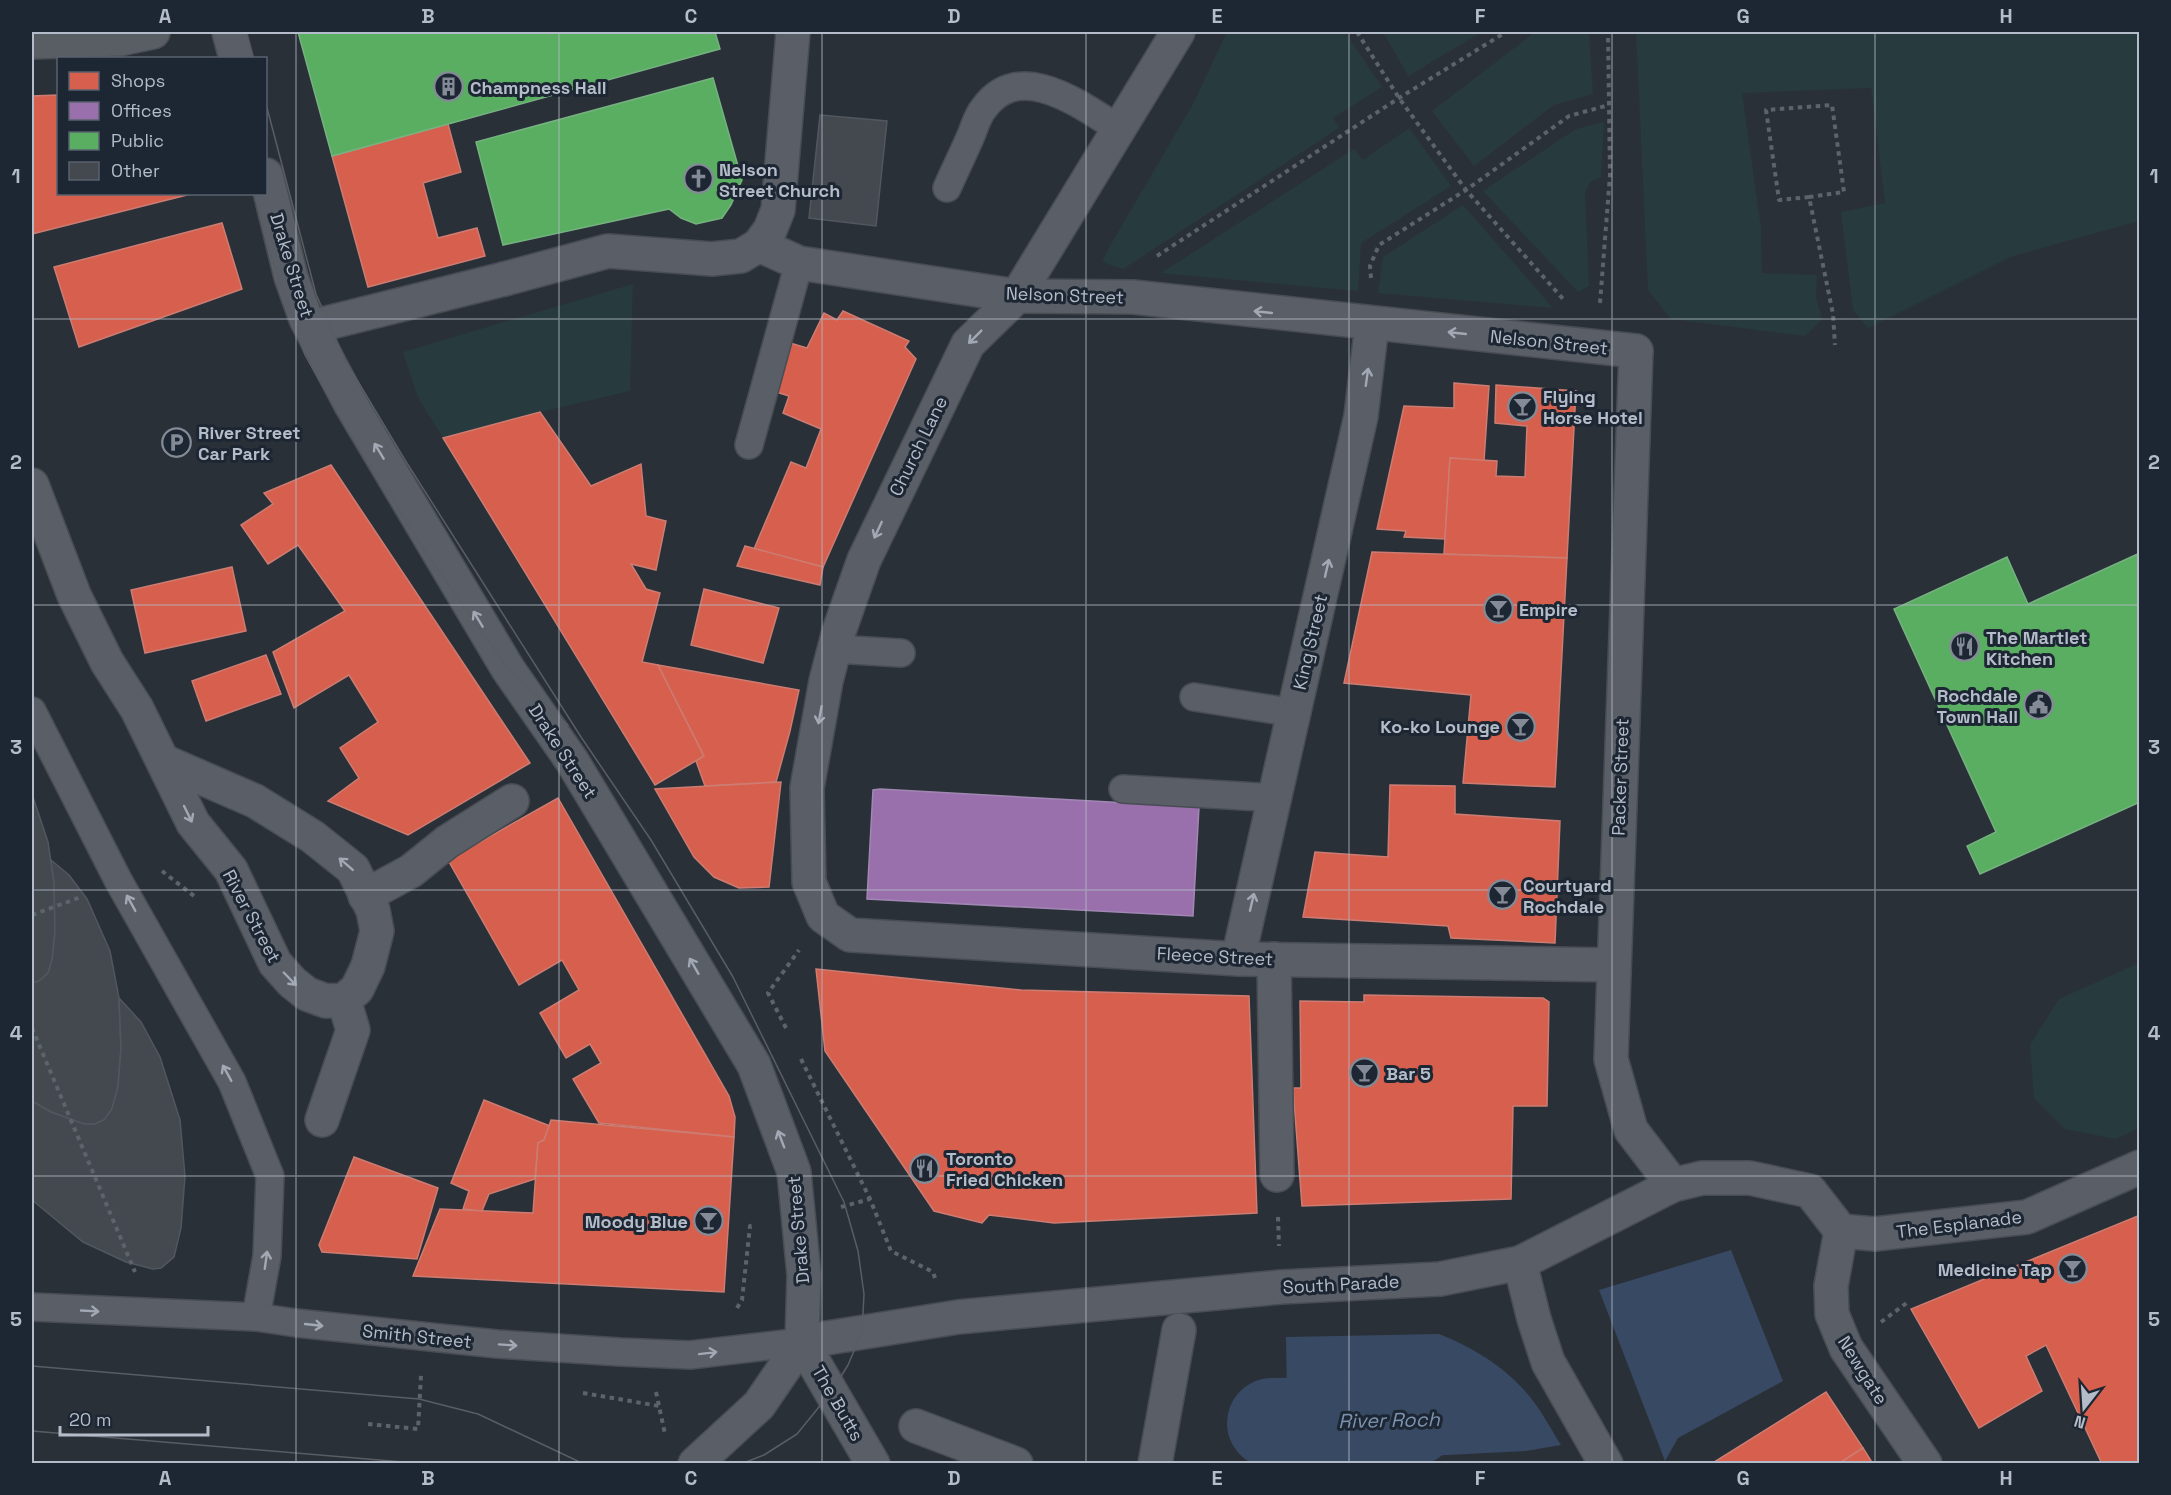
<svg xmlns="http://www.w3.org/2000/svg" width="2171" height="1495" font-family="'Space Grotesk',sans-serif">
<rect width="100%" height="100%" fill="#2a3038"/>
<!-- green -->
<g fill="#273a3e">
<path d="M1227 32H1345L1382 87 1333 118 1339 128 1123 269 1102 262 1111 244 1193 104Z"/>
<path d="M1383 32H1482L1408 76Z"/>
<path d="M1535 32H1589L1593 94 1554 105 1474 166 1432 111Z"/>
<path d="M1636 32H2139V221L2010 257 1868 328 1853 310 1841 212 1885 203 1871 88 1742 93 1761 228 1762 273 1817 275 1816 297 1822 319 1805 336 1671 319 1648 290Z"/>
<path d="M1604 122 1601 177 1590 182 1585 193 1589 286 1578 292 1483 191 1576 129Z"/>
<path d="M1409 128 1451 186 1361 243 1358 291 1161 273 1354 149 1363 160Z"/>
<path d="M1463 205 1553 308 1378 293 1383 257Z"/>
<path d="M633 284 630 391 540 412 443 438 418 397 403 352Z"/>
<path d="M2139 963V1128L2116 1139 2065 1129 2034 1098 2030 1045 2059 999Z"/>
</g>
<!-- water -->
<g fill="#384963">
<path d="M1731 1250 1783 1381 1678 1438 1665 1461 1599 1290Z"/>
<path d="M1439 1334C1476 1349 1509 1369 1533 1401 1544 1415 1552 1431 1561 1445L1526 1451 1288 1463 1286 1337Z"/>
</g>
<!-- shops -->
<g fill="#d6604d" stroke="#cc7c72" stroke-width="1.5">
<path d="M58 95V194H191L32 234V96Z"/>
<path d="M448 124 461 172 423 183 438 238 477 228 485 256 368 287 332 156Z"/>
<path d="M222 223 242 289 79 347 54 267Z"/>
<path d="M843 311 909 341 905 347 916 359 823 567 754 549 791 462 806 468 821 429 783 413 789 396 776 392 790 343 807 348 824 313 837 320Z"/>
<path d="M1454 383 1489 386 1484 461 1450 458 1445 539 1404 537 1406 531 1377 529 1404 406 1454 408Z"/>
<path d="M1496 385 1576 391 1567 558 1444 554 1450 458 1497 461 1496 476 1525 477 1527 426 1495 423Z"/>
<path d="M540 412 591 486 641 464 646 516 666 521 656 570 631 564 646 589 660 593 642 662 658 665 704 756 655 785 443 438Z"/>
<path d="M331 465 530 763 408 835 328 801 359 778 340 748 378 722 349 675 294 708 273 652 345 611 298 545 268 564 241 525 273 504 264 493Z"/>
<path d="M745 546 823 567 820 585 737 566Z"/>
<path d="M1372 552 1567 558 1555 787 1463 783 1471 695 1344 683Z"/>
<path d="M232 567 246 631 145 653 131 590Z"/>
<path d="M704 589 779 608 763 663 691 645Z"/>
<path d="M266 655 281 694 206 721 192 681Z"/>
<path d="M658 665 799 690 790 731 776 782 705 786 696 761 704 756Z"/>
<path d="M781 782 769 887 739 888 714 877 694 857 655 789Z"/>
<path d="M1390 785 1455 786V814L1560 821 1555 943 1451 938 1448 926 1303 917 1315 852 1388 857Z"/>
<path d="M558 798 729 1096 735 1117 734 1137 599 1123 573 1079 601 1063 590 1044 566 1058 540 1013 579 990 562 960 519 985 448 860Z"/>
<path d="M816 969 1021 990 1249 996 1257 1213 1054 1223 989 1215 982 1223 934 1211 825 1051Z"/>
<path d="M1364 995 1543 998 1549 1002 1547 1106H1513L1511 1199 1302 1206 1293 1088H1301L1300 1001 1364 1002Z"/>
<path d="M484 1100 550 1126 544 1140 538 1143 535 1179 489 1194 482 1211 463 1209 469 1191 451 1183Z"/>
<path d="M551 1120 734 1137 724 1292 413 1276 440 1209 533 1213 538 1143 544 1140Z"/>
<path d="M354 1157 438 1188 417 1259 322 1252 319 1245Z"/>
<path d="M2140 1215V1464H2102L2046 1345 2026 1356 2042 1391 1979 1428 1911 1309Z"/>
<path d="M1826 1392 1863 1448 1838 1464H1711Z"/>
<path d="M1863 1448 1873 1464H1838Z"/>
</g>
<!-- offices -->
<path fill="#9970ab" stroke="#a187b4" stroke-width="1.5" d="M880 789 1199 807 1193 916 867 899 873 790Z"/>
<!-- public -->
<g fill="#5aae61" stroke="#75b280" stroke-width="1.5">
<path d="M298 32H715L720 49 332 156Z"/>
<path d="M713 78 742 180 731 205 722 218 696 224 681 218 669 209 503 245 476 142Z"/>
<path d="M2140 553V802L1980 874 1967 846 1996 832 1894 609 2007 557 2028 604Z"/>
</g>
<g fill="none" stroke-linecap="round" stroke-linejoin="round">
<!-- river -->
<path stroke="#384963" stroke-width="90" d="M1272 1423 1413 1421"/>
</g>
<!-- building -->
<g fill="#444950" stroke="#52575f" stroke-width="1.5">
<path d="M820 115 887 121 876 226 809 218Z"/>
<path d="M32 794 48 842 54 883 55 932 52 960 48 973 39 981 32 983Z"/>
<path d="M51 860 69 875 87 899 110 951 119 998 121 1048 118 1086 112 1109 104 1120 95 1124H84L51 1112 32 1101V983L39 981 48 973 52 960 55 932 54 883Z"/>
<path d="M119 998 141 1022 160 1057 180 1120 185 1176 181 1228 174 1257 161 1268 153 1269 126 1262 83 1242 32 1200V1101L51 1112 84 1124H95L104 1120 112 1109 118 1086 121 1048Z"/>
</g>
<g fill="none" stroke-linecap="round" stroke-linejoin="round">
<defs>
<g id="service">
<path d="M947 188C955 170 964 152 972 133 975 125 978 115 984 108 1020 58 1082 106 1119 129"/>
<path d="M749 445 799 263"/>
<path d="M834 649 901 653"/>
<path d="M1194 697 1295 713"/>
<path d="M32 711 118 880 232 1082 270 1176 267 1256 256 1317"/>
<path d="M1123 789 1276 798"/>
<path d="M32 1307 256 1317 296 1323 497 1344 620 1352 690 1355 802 1342"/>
</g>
<g id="pedestrian">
<path d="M311 327 504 279"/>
<path d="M1636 351 1611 1059 1631 1130 1673 1185"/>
<path d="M1841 1231 1875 1234 2027 1217 2140 1167"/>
<path d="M1520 1263 1534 1319 1548 1362 1606 1464"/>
<path d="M916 1426 1016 1464"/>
<path d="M1155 1464 1179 1330"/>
</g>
<g id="minor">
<path d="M229 32 236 58"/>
<path d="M1178 32 1017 296 968 344 864 560 839 631 826 681 807 788 809 882 823 916 850 935 1238 959 1614 965"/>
<path d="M266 175 291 277 306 319 350 403 508 669 572 761 754 1065 794 1172 804 1275 802 1342"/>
<path d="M759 245 770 230 778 210 793 32"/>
<path d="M504 279 608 251 712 259 741 256 759 245 799 263 1017 296 1133 297 1636 351"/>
<path d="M32 485 74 595 107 662 137 709 193 823 231 870 275 963 292 982 307 994 326 1001 344 1000 357 989 368 966 377 931 373 910 353 869 313 837 255 801 163 761"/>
<path d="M365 896 411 871 447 842 512 801"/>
<path d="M1238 959 1361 416 1372 324"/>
<path d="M1274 959 1277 1175"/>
<path d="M322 1120 353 1030 344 1000"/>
<path d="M802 1342 958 1317 1281 1287 1440 1279 1520 1263 1673 1185 1702 1178H1750L1810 1191 1841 1231 1831 1286 1832 1314 1846 1348 1925 1464"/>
<path d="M802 1342 873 1464"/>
<path d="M695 1464 759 1405 802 1342"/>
</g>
<path id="secondary" d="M32 42 120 39 153 32"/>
</defs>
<!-- service casing -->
<use href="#service" stroke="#484c53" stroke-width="30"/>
<!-- pedestrian casing -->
<use href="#pedestrian" stroke="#484c53" stroke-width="36"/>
<!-- minor casing -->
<use href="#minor" stroke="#484c53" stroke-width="36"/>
<!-- secondary casing -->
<use href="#secondary" stroke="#484c53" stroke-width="36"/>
<!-- path -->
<g stroke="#5d636a" stroke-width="4" stroke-dasharray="4.5 4.5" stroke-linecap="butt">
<path d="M1357 32 1399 98 1466 190 1564 300"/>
<path d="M1809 197 1844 192 1832 105 1766 110 1779 200 1809 197 1833 314 1835 345"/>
<path d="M1157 256 1399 98 1506 32"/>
<path d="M1371 278 1370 266 1379 245 1466 190 1569 116 1609 105"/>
<path d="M1600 303 1610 175 1608 32"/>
<path d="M162 871 194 896"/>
<path d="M32 915 81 897"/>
<path d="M32 1028 135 1272"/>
<path d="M786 1028 768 993 799 950"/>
<path d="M801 1059 870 1199 891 1251 933 1272 935 1278"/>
<path d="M841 1207 870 1199"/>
<path d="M1278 1217 1279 1246"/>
<path d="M737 1308 742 1300 750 1226 755 1225"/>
<path d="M1881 1322 1908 1302"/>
<path d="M656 1392 665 1434"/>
<path d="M583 1393 659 1406"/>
<path d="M368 1424 418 1429 421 1375"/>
</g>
<!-- service -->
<use href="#service" stroke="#5a5e66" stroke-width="27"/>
<!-- pedestrian -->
<use href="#pedestrian" stroke="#5a5e66" stroke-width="33"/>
<!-- minor -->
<use href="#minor" stroke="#5a5e66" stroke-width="33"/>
<!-- secondary -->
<use href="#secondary" stroke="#595d64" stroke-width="33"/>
<!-- tram -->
<g stroke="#595d64" stroke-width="1.5">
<path d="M214 32 221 58"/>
<path d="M246 32 253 58"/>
<path d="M266 104 316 294 345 360 405 460 581 737 651 840 733 977 844 1202 858 1251 864 1294 862 1332 848 1365 832 1391 797 1434 764 1455 741 1464"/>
<path d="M255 194 271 256 305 355 347 429 430 558 508 669 568 725"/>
<path d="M32 1366 419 1399 478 1414 584 1464"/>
<path d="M32 1431 427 1464"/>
</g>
</g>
<!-- one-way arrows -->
<defs><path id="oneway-shaft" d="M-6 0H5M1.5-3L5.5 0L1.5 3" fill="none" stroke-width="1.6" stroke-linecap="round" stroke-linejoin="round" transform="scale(1.5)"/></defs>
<g stroke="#a2a9b5">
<use href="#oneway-shaft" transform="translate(1263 312) rotate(-174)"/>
<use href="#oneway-shaft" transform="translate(1457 333) rotate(-174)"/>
<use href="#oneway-shaft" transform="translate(975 337) rotate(135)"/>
<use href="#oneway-shaft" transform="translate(1367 377) rotate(-82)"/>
<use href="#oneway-shaft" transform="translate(379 451) rotate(-121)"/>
<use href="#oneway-shaft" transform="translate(878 530) rotate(115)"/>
<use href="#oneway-shaft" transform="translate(1327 568) rotate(-77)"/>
<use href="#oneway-shaft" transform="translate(478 619) rotate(-121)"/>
<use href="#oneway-shaft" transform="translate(820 715) rotate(100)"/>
<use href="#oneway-shaft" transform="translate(188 814) rotate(64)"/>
<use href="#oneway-shaft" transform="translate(346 864) rotate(-139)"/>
<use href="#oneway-shaft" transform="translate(1252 902) rotate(-77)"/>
<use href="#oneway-shaft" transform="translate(131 903) rotate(-119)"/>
<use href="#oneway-shaft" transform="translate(694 966) rotate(-120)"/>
<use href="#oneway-shaft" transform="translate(290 979) rotate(46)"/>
<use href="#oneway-shaft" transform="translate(227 1073) rotate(-119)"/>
<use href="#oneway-shaft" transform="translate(781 1139) rotate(-111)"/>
<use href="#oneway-shaft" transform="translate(266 1260) rotate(-82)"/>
<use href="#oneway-shaft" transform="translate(90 1311) rotate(3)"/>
<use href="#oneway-shaft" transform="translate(314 1325) rotate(6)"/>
<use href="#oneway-shaft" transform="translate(508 1345) rotate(4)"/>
<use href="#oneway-shaft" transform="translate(708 1353) rotate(-7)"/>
</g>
<!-- grid -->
<path fill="none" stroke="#b4bcc9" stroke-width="1.5" stroke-opacity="0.55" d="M296 32V1464M559 32V1464M822 32V1464M1086 32V1464M1349 32V1464M1612 32V1464M1875 32V1464M32 319H2140M32 605H2140M32 890H2140M32 1176H2140"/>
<!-- icons -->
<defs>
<symbol id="building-ring" viewBox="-11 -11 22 22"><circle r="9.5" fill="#1d2633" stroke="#848b96" stroke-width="1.5"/><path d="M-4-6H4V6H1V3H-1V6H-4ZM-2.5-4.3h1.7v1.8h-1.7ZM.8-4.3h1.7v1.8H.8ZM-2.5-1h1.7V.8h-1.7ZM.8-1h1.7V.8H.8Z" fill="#848b96"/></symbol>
<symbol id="church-ring" viewBox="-11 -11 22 22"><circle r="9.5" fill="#1d2633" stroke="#848b96" stroke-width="1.5"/><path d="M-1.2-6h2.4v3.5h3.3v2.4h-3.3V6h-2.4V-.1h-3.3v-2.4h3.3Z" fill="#848b96"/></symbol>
<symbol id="bar-ring" viewBox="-11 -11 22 22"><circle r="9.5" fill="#1d2633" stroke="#848b96" stroke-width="1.5"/><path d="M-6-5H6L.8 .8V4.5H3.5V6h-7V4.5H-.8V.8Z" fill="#848b96"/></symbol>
<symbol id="parking-ring" viewBox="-11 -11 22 22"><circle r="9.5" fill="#1d2633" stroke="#848b96" stroke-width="1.5"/><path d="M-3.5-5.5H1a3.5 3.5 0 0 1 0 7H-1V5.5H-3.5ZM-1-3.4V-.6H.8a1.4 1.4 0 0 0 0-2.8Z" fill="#848b96"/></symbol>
<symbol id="restaurant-ring" viewBox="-11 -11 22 22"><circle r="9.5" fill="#1d2633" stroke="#848b96" stroke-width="1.5"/><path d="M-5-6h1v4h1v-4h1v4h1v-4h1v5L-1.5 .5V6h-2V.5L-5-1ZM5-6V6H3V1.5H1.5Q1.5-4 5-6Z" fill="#848b96"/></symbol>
<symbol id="civic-ring" viewBox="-11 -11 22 22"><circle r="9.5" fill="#1d2633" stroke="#848b96" stroke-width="1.5"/><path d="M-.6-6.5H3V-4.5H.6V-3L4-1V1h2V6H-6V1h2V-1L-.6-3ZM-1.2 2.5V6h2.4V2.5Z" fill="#848b96"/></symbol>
</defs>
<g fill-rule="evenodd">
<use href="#building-ring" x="432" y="70" width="33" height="33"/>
<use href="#church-ring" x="682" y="162" width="33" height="33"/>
<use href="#bar-ring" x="1506" y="390" width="33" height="33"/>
<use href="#parking-ring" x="160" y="426" width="33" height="33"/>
<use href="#bar-ring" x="1482" y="592" width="33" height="33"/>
<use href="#restaurant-ring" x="1948" y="630" width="33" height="33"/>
<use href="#civic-ring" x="2022" y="688" width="33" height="33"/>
<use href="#bar-ring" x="1504" y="710" width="33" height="33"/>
<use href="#bar-ring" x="1486" y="878" width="33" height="33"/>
<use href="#bar-ring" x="1348" y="1056" width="33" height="33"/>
<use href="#restaurant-ring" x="908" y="1152" width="33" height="33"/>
<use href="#bar-ring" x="692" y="1204" width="33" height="33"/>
<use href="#bar-ring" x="2056" y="1252" width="33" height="33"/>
</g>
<g text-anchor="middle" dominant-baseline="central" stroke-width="6" stroke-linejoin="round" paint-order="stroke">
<!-- poi labels -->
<g font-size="18" font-weight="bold" fill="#b4bcc9" stroke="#1d2633" text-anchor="start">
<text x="470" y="87">Champness Hall</text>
<text x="719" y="169">Nelson<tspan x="719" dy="21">Street Church</tspan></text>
<text x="1543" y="396">Flying<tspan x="1543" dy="21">Horse Hotel</tspan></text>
<text x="198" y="432">River Street<tspan x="198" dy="21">Car Park</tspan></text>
<text x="1519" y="609">Empire</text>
<text x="1986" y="637">The Martlet<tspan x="1986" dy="21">Kitchen</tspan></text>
<text x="2018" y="695" text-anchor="end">Rochdale<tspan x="2018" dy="21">Town Hall</tspan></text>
<text x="1500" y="726" text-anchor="end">Ko-ko Lounge</text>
<text x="1523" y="885">Courtyard<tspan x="1523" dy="21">Rochdale</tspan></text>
<text x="1386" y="1073">Bar 5</text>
<text x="946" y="1158">Toronto<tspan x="946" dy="21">Fried Chicken</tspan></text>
<text x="688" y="1221" text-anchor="end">Moody Blue</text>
<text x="2052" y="1269" text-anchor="end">Medicine Tap</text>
</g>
<!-- street labels -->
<g font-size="18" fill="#b4bcc9" stroke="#1d2633">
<text transform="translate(292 265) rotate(73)">Drake Street</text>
<text transform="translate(1065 295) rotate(2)">Nelson Street</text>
<text transform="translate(1549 342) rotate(6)">Nelson Street</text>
<text transform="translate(918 446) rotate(-64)">Church Lane</text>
<text transform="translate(1310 642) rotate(-77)">King Street</text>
<text transform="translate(563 751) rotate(57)">Drake Street</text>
<text transform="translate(1620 777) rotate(-88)">Packer Street</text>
<text transform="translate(252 916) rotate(62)">River Street</text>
<text transform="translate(1215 956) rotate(3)">Fleece Street</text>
<text transform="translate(1959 1224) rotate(-7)">The Esplanade</text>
<text transform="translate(798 1230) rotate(-95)">Drake Street</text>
<text transform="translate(1341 1284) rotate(-3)">South Parade</text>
<text transform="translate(417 1336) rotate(6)">Smith Street</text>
<text transform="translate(1863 1370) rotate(58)">Newgate</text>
<text transform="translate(838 1403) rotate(60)">The Butts</text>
</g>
<!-- water labels -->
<g font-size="20" font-style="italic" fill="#7c92b1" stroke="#1d2633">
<text transform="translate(1389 1420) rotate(-1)">River Roch</text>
</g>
</g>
<!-- border -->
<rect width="2171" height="1495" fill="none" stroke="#1d2633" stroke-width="66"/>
<!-- legend -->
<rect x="57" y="57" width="210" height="138" fill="#1d2633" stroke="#59626f" stroke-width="1.5"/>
<rect x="69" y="72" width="30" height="18" fill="#d6604d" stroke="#59626f" stroke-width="1.5"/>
<text x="111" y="87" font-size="18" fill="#b4bcc9">Shops</text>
<rect x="69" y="102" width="30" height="18" fill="#9970ab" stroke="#59626f" stroke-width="1.5"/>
<text x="111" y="117" font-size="18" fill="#b4bcc9">Offices</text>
<rect x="69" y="132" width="30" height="18" fill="#5aae61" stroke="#59626f" stroke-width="1.5"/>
<text x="111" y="147" font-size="18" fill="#b4bcc9">Public</text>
<rect x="69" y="162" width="30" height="18" fill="#444950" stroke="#59626f" stroke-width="1.5"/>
<text x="111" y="177" font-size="18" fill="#b4bcc9">Other</text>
<!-- north arrow -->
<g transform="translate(2084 1408) rotate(197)" stroke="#1d2633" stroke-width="4.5" paint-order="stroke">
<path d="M0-4.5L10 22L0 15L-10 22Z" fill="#b4bcc9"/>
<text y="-9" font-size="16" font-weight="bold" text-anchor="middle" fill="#b4bcc9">N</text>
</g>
<!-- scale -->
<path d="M60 1426v9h148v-9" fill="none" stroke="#b4bcc9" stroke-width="3"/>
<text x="69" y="1426" font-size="18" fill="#b4bcc9" stroke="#1d2633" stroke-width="4.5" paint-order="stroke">20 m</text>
<rect x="33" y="33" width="2105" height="1429" fill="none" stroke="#b4bcc9" stroke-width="2"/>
<g font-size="20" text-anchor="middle" font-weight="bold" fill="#b4bcc9">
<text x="165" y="23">A</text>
<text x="428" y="23">B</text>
<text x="691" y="23">C</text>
<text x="954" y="23">D</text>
<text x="1217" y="23">E</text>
<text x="1480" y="23">F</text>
<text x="1743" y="23">G</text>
<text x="2006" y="23">H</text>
<text x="16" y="183">1</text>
<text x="2154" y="183">1</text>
<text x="16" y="469">2</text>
<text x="2154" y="469">2</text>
<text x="16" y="754">3</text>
<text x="2154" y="754">3</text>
<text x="16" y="1040">4</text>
<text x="2154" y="1040">4</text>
<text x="16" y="1326">5</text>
<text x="2154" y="1326">5</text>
<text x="165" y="1485">A</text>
<text x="428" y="1485">B</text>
<text x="691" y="1485">C</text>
<text x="954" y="1485">D</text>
<text x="1217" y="1485">E</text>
<text x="1480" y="1485">F</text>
<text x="1743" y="1485">G</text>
<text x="2006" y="1485">H</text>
</g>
</svg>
